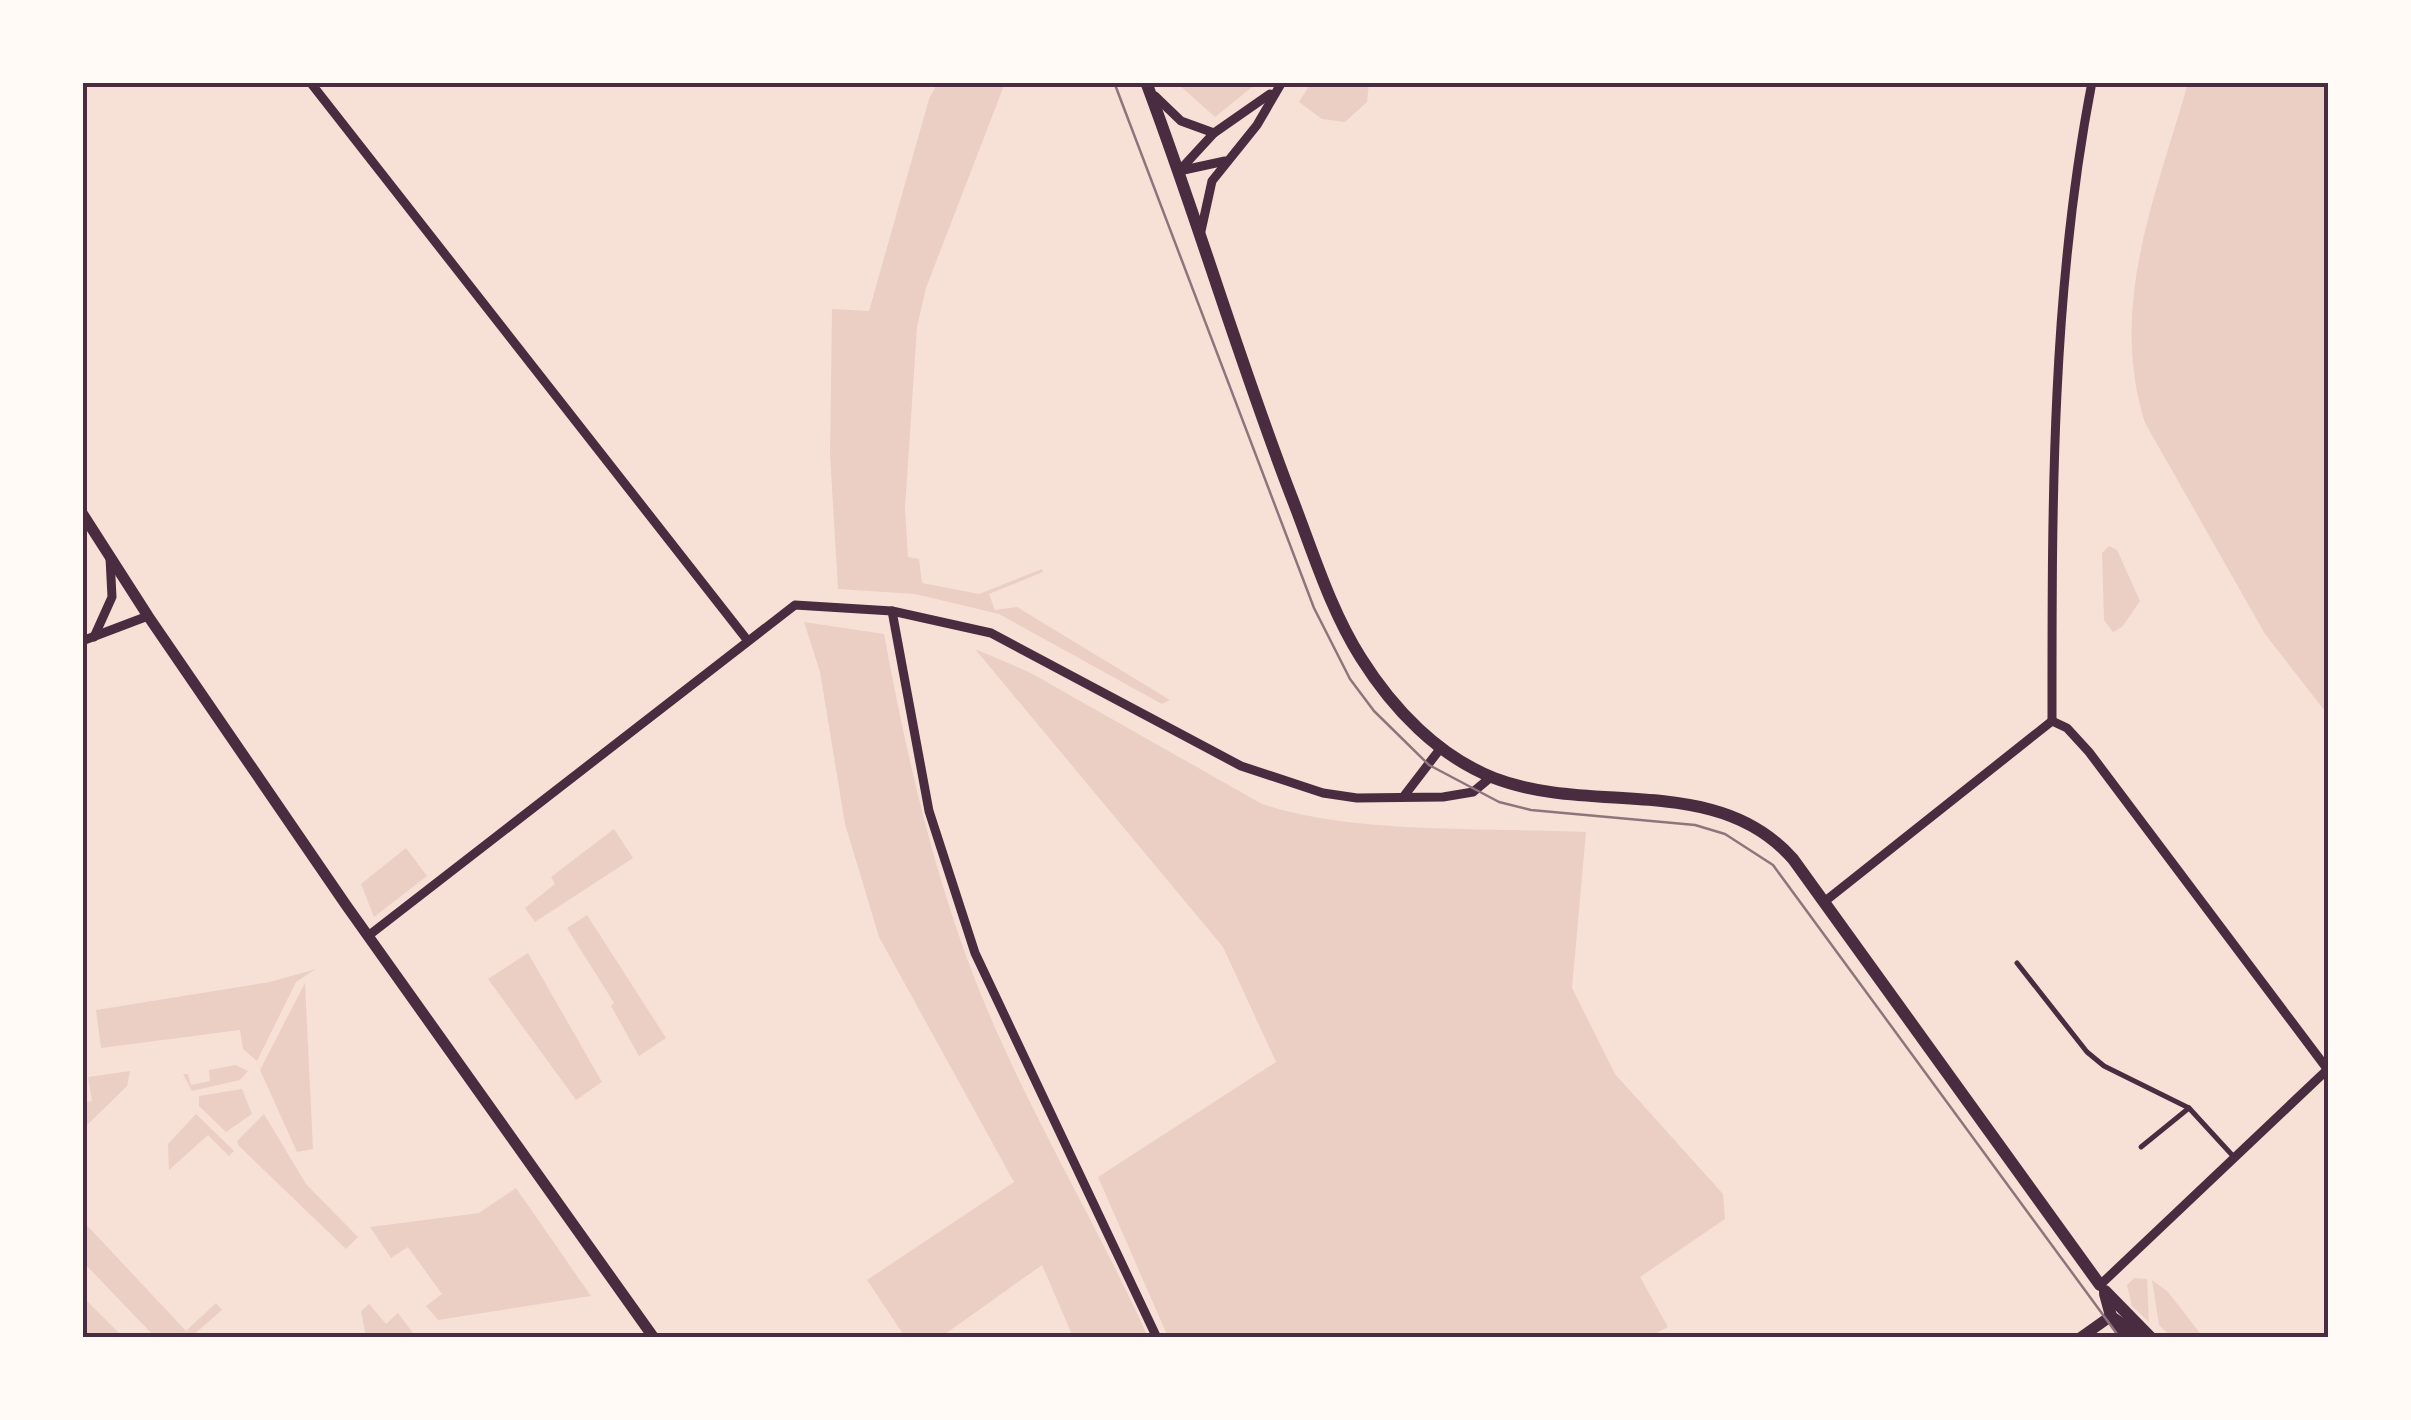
<svg xmlns="http://www.w3.org/2000/svg" width="2411" height="1420" font-family="'Times New Roman',serif">
<rect width="100%" height="100%" fill="#f7e1d7"/>
<!-- green -->
<g fill="#ebcfc5">
<path d="M938 82 1005 83 926 288 917 327 905 509 908 557 919 559 922 583 979 594 1042 569 1043 572 989 594 995 610 1017 607 1170 700 1162 704 999 614 915 594 838 589 830 454 832 309 869 311 929 99Z"/>
<path d="M1177 83H1257L1215 117Z"/>
<path d="M1311 83H1369L1367 102 1345 122 1322 119 1299 102Z"/>
<path d="M2188 83H2328V715L2265 634 2145 423C2108 305 2156 196 2188 83Z"/>
<path d="M2109 546 2117 550 2140 601 2122 627 2113 632 2104 620 2102 553Z"/>
<path d="M804 622 884 634C909 769 940 904 996 1030 1042 1134 1101 1233 1148 1337H1073L1042 1265 941 1337H905L867 1280 1014 1182 879 937 845 824 820 672Z"/>
<path d="M975 649 1029 672 1262 804C1357 835 1486 827 1586 832L1572 988 1615 1074 1723 1194 1725 1219 1640 1277 1668 1327 1647 1338 1168 1337 1098 1177 1276 1062 1223 947Z"/>
<path d="M614 829 633 858 535 922 525 908 555 884 551 877Z"/>
<path d="M406 848 427 876 374 917 361 884Z"/>
<path d="M587 915 666 1038 639 1056 611 1006 614 1003 567 928Z"/>
<path d="M528 953 602 1082 576 1100 488 979Z"/>
<path d="M316 969 296 982 257 1061 243 1049 240 1030 101 1048 96 1010 270 982Z"/>
<path d="M305 983 313 1149 297 1152 260 1070Z"/>
<path d="M236 1065 248 1071 240 1080 192 1091 183 1074H188L191 1085 210 1081 209 1070Z"/>
<path d="M130 1071 127 1086 83 1129V1103L92 1101 88 1077Z"/>
<path d="M242 1089 252 1114 226 1132 199 1106V1096Z"/>
<path d="M196 1114 234 1151 229 1156 208 1135 169 1170 168 1144Z"/>
<path d="M264 1114 306 1184 358 1237 346 1249 238 1145 237 1141Z"/>
<path d="M516 1188 591 1296 438 1320 426 1306 442 1294 408 1247 391 1258 370 1227 479 1213Z"/>
<path d="M82 1220 186 1331 216 1303 222 1310 191 1337H155L83 1262Z"/>
<path d="M2134 1278 2147 1279 2149 1322 2132 1306 2127 1285Z"/>
<path d="M2152 1280 2168 1292 2203 1337H2171L2159 1325Z"/>
<path d="M86 1300 123 1337H89L83 1323Z"/>
<path d="M369 1304 386 1324 398 1313 416 1337H366L361 1311Z"/>
</g>
<g fill="none" stroke-linecap="round" stroke-linejoin="round">
<!-- service -->
<g stroke="#4a2c40" stroke-width="5">
<path d="M2017 963 2087 1052 2104 1066 2189 1108 2233 1156"/>
<path d="M2141 1147 2189 1108"/>
</g>
<!-- minor -->
<g stroke="#4a2c40" stroke-width="9">
<path d="M310 82 748 641"/>
<path d="M1155 96 1181 121 1214 133"/>
<path d="M1179 171 1214 133 1270 94"/>
<path d="M1179 171 1225 161"/>
<path d="M1201 231 1212 181 1257 125 1282 82"/>
<path d="M892 611 929 811 975 953 1157 1338"/>
<path d="M94 637 112 597 110 558"/>
<path d="M82 641 148 616"/>
<path d="M2052 721C2052 507 2051 293 2092 82"/>
<path d="M2052 721 2067 728 2089 752 2328 1070"/>
<path d="M1404 796 1440 749"/>
<path d="M1824 902 2052 721"/>
<path d="M368 936 795 605 892 611 991 633 1241 766 1323 793 1357 798 1443 797 1473 792 1491 777"/>
<path d="M2100 1285 2328 1069"/>
</g>
<!-- tertiary -->
<g stroke="#4a2c40" stroke-width="11">
<path d="M82 513 148 616 346 905 654 1338"/>
<path d="M2080 1338 2111 1316 2143 1338"/>
</g>
<!-- secondary -->
<g stroke="#4a2c40" stroke-width="12">
<path d="M1146 82C1198 220 1239 361 1292 498 1313 552 1330 609 1361 658 1393 709 1438 756 1494 778 1592 816 1717 772 1793 859L2100 1285"/>
<path d="M2105 1291 2151 1338"/>
<path d="M2105 1294 2111 1316 2126 1338"/>
</g>
<!-- tram -->
<path stroke="#8f747c" stroke-width="2.5" d="M1114 82 1314 608 1350 679 1374 711 1429 765 1499 802 1531 810 1695 825 1725 834 1773 865 2120 1338"/>
</g>
<!-- border -->
<rect width="2411" height="1420" fill="none" stroke="#fffaf5" stroke-width="170"/>
<rect x="85" y="85" width="2241" height="1250" fill="none" stroke="#4a2c40" stroke-width="4"/>
</svg>
